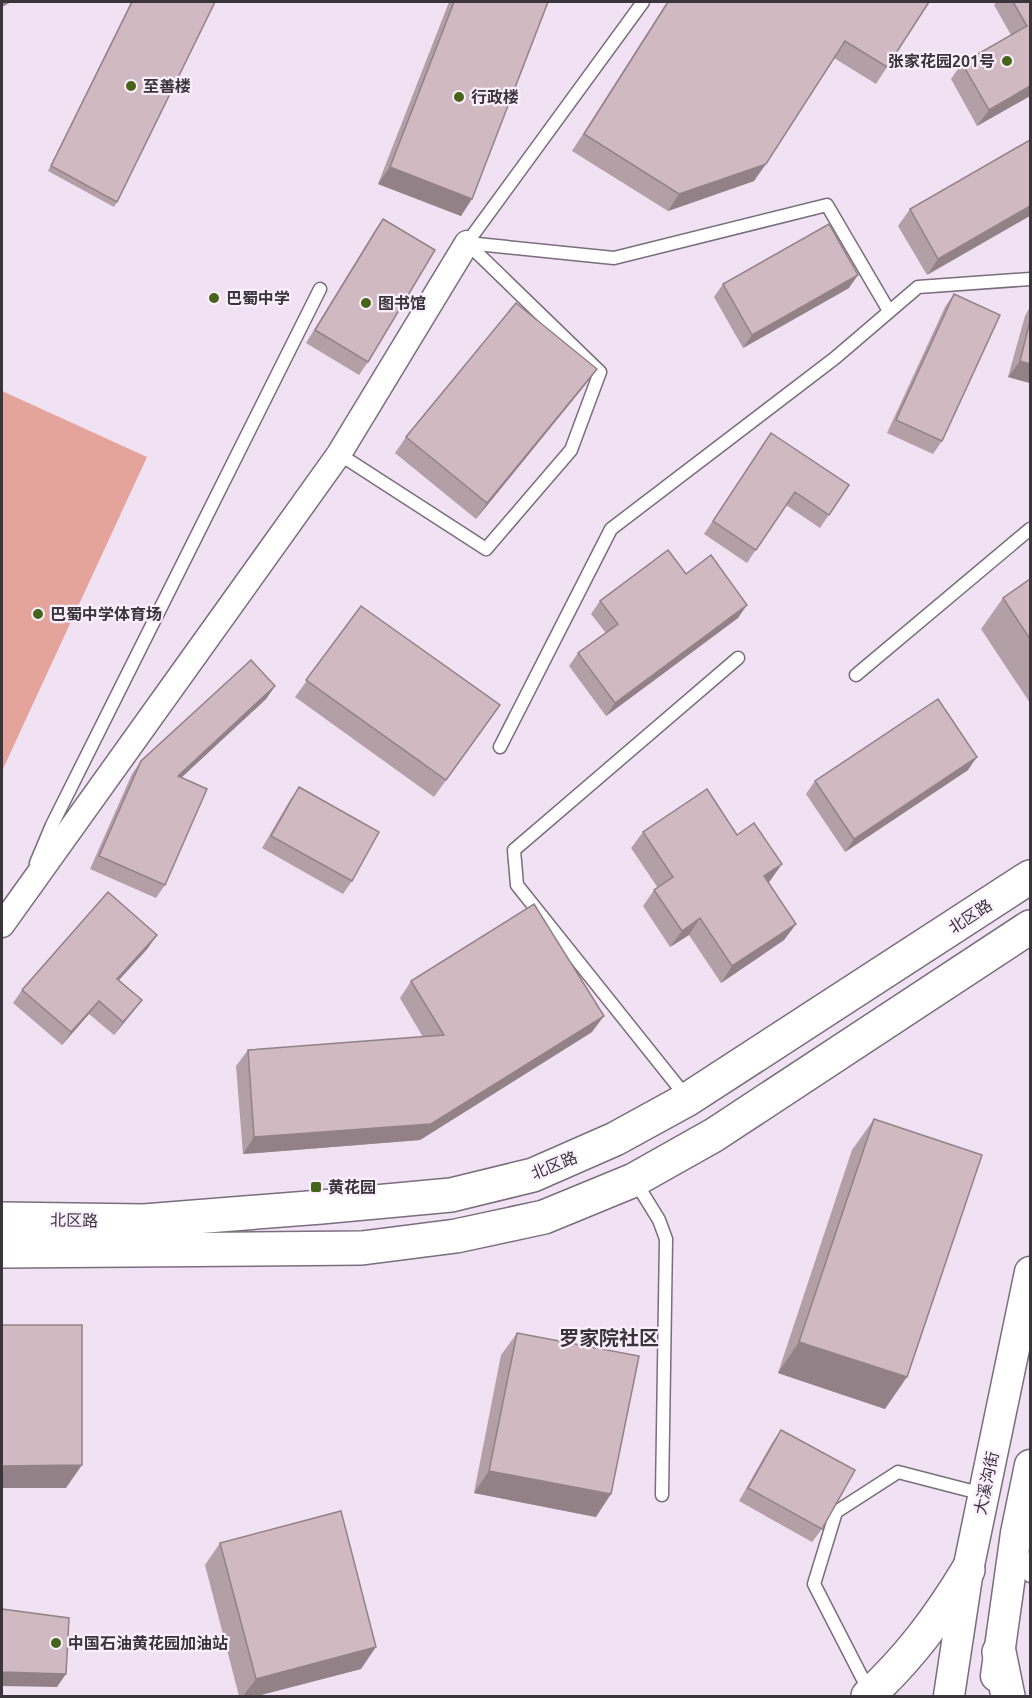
<svg xmlns="http://www.w3.org/2000/svg" width="1032" height="1698" font-family="Ubuntu,'Noto Sans SC',sans-serif">
<rect width="100%" height="100%" fill="#f0e1f3"/>
<!-- green -->
<path fill="#e5a49b" d="M2 391 147 457 2 771Z"/>
<g fill="none" stroke-linecap="round" stroke-linejoin="round">
<defs>
<g id="service">
<path d="M467 243 614 258 827 205 889 311"/>
<path d="M467 243 643 2"/>
<path d="M339 454 486 549 571 450 600 372 467 243"/>
<path d="M856 675 1030 529"/>
<path d="M500 747 611 529 835 358 918 287 1030 279"/>
<path d="M36 863 52 825 320 289"/>
<path d="M688 1099 517 885 514 850 738 658"/>
<path d="M635 1181 659 1220 666 1239 662 1495"/>
<path d="M1022 1552 1030 1576"/>
<path d="M870 1693 814 1584 836 1512 898 1472 983 1494"/>
</g>
<path id="minor" d="M2 925 339 454 467 243"/>
<g id="tertiary">
<path d="M996 1676 1016 1533 1030 1465"/>
<path d="M949 1696 968 1570 1030 1272"/>
</g>
<g id="secondary">
<path d="M2 1219 144 1221 321 1207 451 1195 533 1175 615 1139 688 1099 1030 877"/>
<path d="M2 1251 362 1248 456 1236 544 1217 634 1180 714 1135 1030 927"/>
</g>
<g id="primary">
<path d="M999 1652 1008 1696"/>
<path d="M868 1696C909 1658 939 1618 968 1570"/>
</g>
</defs>
<!-- service casing -->
<use href="#service" stroke="#7a6d7d" stroke-width="15"/>
<!-- minor casing -->
<use href="#minor" stroke="#7a6d7d" stroke-width="27"/>
<!-- tertiary casing -->
<use href="#tertiary" stroke="#7a6d7d" stroke-width="33"/>
<!-- secondary casing -->
<use href="#secondary" stroke="#7a6d7d" stroke-width="36"/>
<!-- primary casing -->
<use href="#primary" stroke="#7a6d7d" stroke-width="36"/>
<!-- service -->
<use href="#service" stroke="#fff" stroke-width="12"/>
<!-- minor -->
<use href="#minor" stroke="#fff" stroke-width="24"/>
<!-- tertiary -->
<use href="#tertiary" stroke="#fff" stroke-width="30"/>
<!-- secondary -->
<use href="#secondary" stroke="#fff" stroke-width="33"/>
<!-- primary -->
<use href="#primary" stroke="#fff" stroke-width="33"/>
</g>
<!-- wall -->
<g fill="#b39fa6">
<path d="M131 2H215L117 202 114 207 48 171Z"/>
<path d="M449 2H548L461 216 378 184Z"/>
<path d="M667 2H929L876 84 834 58 754 181 668 211 572 151Z"/>
<path d="M996 2H1030V96L977 126 951 79 962 63 1011 35 994 5Z"/>
<path d="M1030 140 927 275 898 226 910 209Z"/>
<path d="M383 219 368 362 359 375 306 343 374 232Z"/>
<path d="M723 284 849 288 743 348 714 297Z"/>
<path d="M954 294 942 441 933 454 887 433 945 307Z"/>
<path d="M1030 307V383L1008 377 1025 316Z"/>
<path d="M585 385 476 519 395 453 406 437Z"/>
<path d="M771 433 849 485 820 528 786 505 747 563 704 534Z"/>
<path d="M686 574 738 618 606 716 569 666 578 653 606 633 591 614 600 601Z"/>
<path d="M1030 579V703L981 629 1003 598Z"/>
<path d="M361 606 500 705 434 797 295 697Z"/>
<path d="M275 686 266 699 181 778 165 885 156 898 90 869 132 774 141 761Z"/>
<path d="M968 770 845 852 806 794 815 781Z"/>
<path d="M299 787 352 881 343 894 262 848 290 800Z"/>
<path d="M643 832 737 835 770 881 768 882 796 924 784 940 721 983 689 935 670 947 643 906 654 890 658 888 631 848Z"/>
<path d="M148 948 119 980 142 1000 132 1013 114 1035 89 1014 62 1045 13 1003 22 990Z"/>
<path d="M411 981 592 1032 420 1140 243 1154 236 1066 248 1050 423 1037 400 998Z"/>
<path d="M874 1119 885 1409 778 1373 852 1150Z"/>
<path d="M517 1333 596 1517 474 1493 501 1355Z"/>
<path d="M781 1430 822 1529 812 1542 739 1501 772 1443Z"/>
<path d="M220 1543 361 1669 257 1696H239L205 1565Z"/>
</g>
<!-- shaded-wall -->
<g fill="#928287">
<path d="M6 2H11L2 7V4Z"/>
<path d="M1030 86V96L977 126 989 110Z"/>
<path d="M766 164 754 181 668 211 679 194Z"/>
<path d="M390 167 472 199 461 216 378 184Z"/>
<path d="M1030 206V216L927 275 938 259Z"/>
<path d="M858 275 849 288 743 348 752 335Z"/>
<path d="M1020 361 1030 364V383L1008 377Z"/>
<path d="M597 369 585 385 476 519 487 503Z"/>
<path d="M747 605 738 618 606 716 615 703Z"/>
<path d="M275 686 266 699 169 789 178 776Z"/>
<path d="M977 757 968 770 845 852 854 839Z"/>
<path d="M782 864 770 881 752 892 764 876Z"/>
<path d="M700 918 689 935 670 947 682 931Z"/>
<path d="M796 924 784 940 721 983 732 966Z"/>
<path d="M157 935 148 948 108 992 117 979Z"/>
<path d="M142 1000 132 1013 114 1035 123 1022Z"/>
<path d="M99 1001 89 1014 62 1045 71 1032Z"/>
<path d="M604 1016 592 1032 420 1140 243 1154 254 1137Z"/>
<path d="M799 1342 907 1377 885 1409 778 1373Z"/>
<path d="M82 1465 66 1488H2V1466Z"/>
<path d="M489 1471 611 1494 596 1517 474 1493Z"/>
<path d="M376 1647 361 1669 257 1696H243L256 1679Z"/>
<path d="M2 1672 66 1674 57 1687 2 1686Z"/>
</g>
<!-- building -->
<g fill="#d0b9c1" stroke="#928287" stroke-width="1.5">
<path d="M132 2H215L117 202 51 166Z"/>
<path d="M454 2H548L472 199 390 167Z"/>
<path d="M668 2H929L887 67 845 41 766 164 679 194 584 134Z"/>
<path d="M1013 2H1030V86L989 110 962 63 1027 26Z"/>
<path d="M1030 140V206L938 259 910 209Z"/>
<path d="M383 219 435 250 368 362 315 330Z"/>
<path d="M829 224 858 275 752 335 723 284Z"/>
<path d="M954 294 1000 315 942 441 896 420Z"/>
<path d="M516 303 597 369 487 503 406 437Z"/>
<path d="M1030 321V364L1020 361Z"/>
<path d="M771 433 849 485 829 515 795 492 756 550 713 521Z"/>
<path d="M668 550 686 574 711 555 747 605 615 703 578 653 618 624 600 601Z"/>
<path d="M1030 579V639L1003 598Z"/>
<path d="M361 606 500 705 446 780 306 680Z"/>
<path d="M251 660 275 686 178 776 207 789 165 885 99 856 141 761Z"/>
<path d="M938 699 977 757 854 839 815 781Z"/>
<path d="M299 787 379 832 352 881 271 836Z"/>
<path d="M707 789 737 835 754 823 782 864 764 876 796 924 732 966 700 918 682 931 654 890 673 877 643 832Z"/>
<path d="M108 892 157 935 117 979 142 1000 123 1022 99 1001 71 1032 22 990Z"/>
<path d="M534 904 604 1016 431 1124 254 1137 248 1050 444 1035 411 981Z"/>
<path d="M874 1119 982 1155 907 1377 799 1342Z"/>
<path d="M2 1325H82V1465L2 1466Z"/>
<path d="M517 1333 639 1356 611 1494 489 1471Z"/>
<path d="M781 1430 855 1470 822 1529 748 1488Z"/>
<path d="M341 1511 376 1647 256 1679 220 1543Z"/>
<path d="M2 1609 69 1618 66 1674 2 1672Z"/>
</g>
<!-- markers -->
<g fill="#46651b" stroke="#fbeffe" stroke-width="2">
<circle cx="1007" cy="61" r="6"/>
<circle cx="131" cy="86" r="6"/>
<circle cx="459" cy="97" r="6"/>
<circle cx="214" cy="298" r="6"/>
<circle cx="366" cy="303" r="6"/>
<circle cx="38" cy="614" r="6"/>
<rect x="310" y="1181" width="12" height="12" rx="3"/>
<circle cx="56" cy="1643" r="6"/>
</g>
<g text-anchor="middle" dominant-baseline="central" stroke-width="4.5" stroke-linejoin="round" paint-order="stroke">
<!-- poi labels -->
<g font-size="16" font-weight="bold" fill="#3a343b" stroke="#fbeffe" text-anchor="start">
<text x="995" y="61" text-anchor="end">张家花园201号</text>
<text x="143" y="86">至善楼</text>
<text x="471" y="97">行政楼</text>
<text x="226" y="298">巴蜀中学</text>
<text x="378" y="303">图书馆</text>
<text x="50" y="614">巴蜀中学体育场</text>
<text x="328" y="1187">黄花园</text>
<text x="68" y="1643">中国石油黄花园加油站</text>
</g>
<!-- street labels -->
<g font-size="16" fill="#3a343b" stroke="#fbeffe">
<text transform="translate(970 916) rotate(-33)">北区路</text>
<text transform="translate(554 1165) rotate(-22)">北区路</text>
<text transform="translate(74 1220) rotate(1)">北区路</text>
<text transform="translate(986 1483) rotate(-78)">大溪沟街</text>
</g>
<!-- quarter labels -->
<g font-size="20" font-weight="bold" fill="#3a343b" stroke="#fbeffe">
<text x="609" y="1337">罗家院社区</text>
</g>
</g>
<!-- border -->
<rect width="1032" height="1698" fill="none" stroke="#3a343b" stroke-width="6"/>
</svg>
